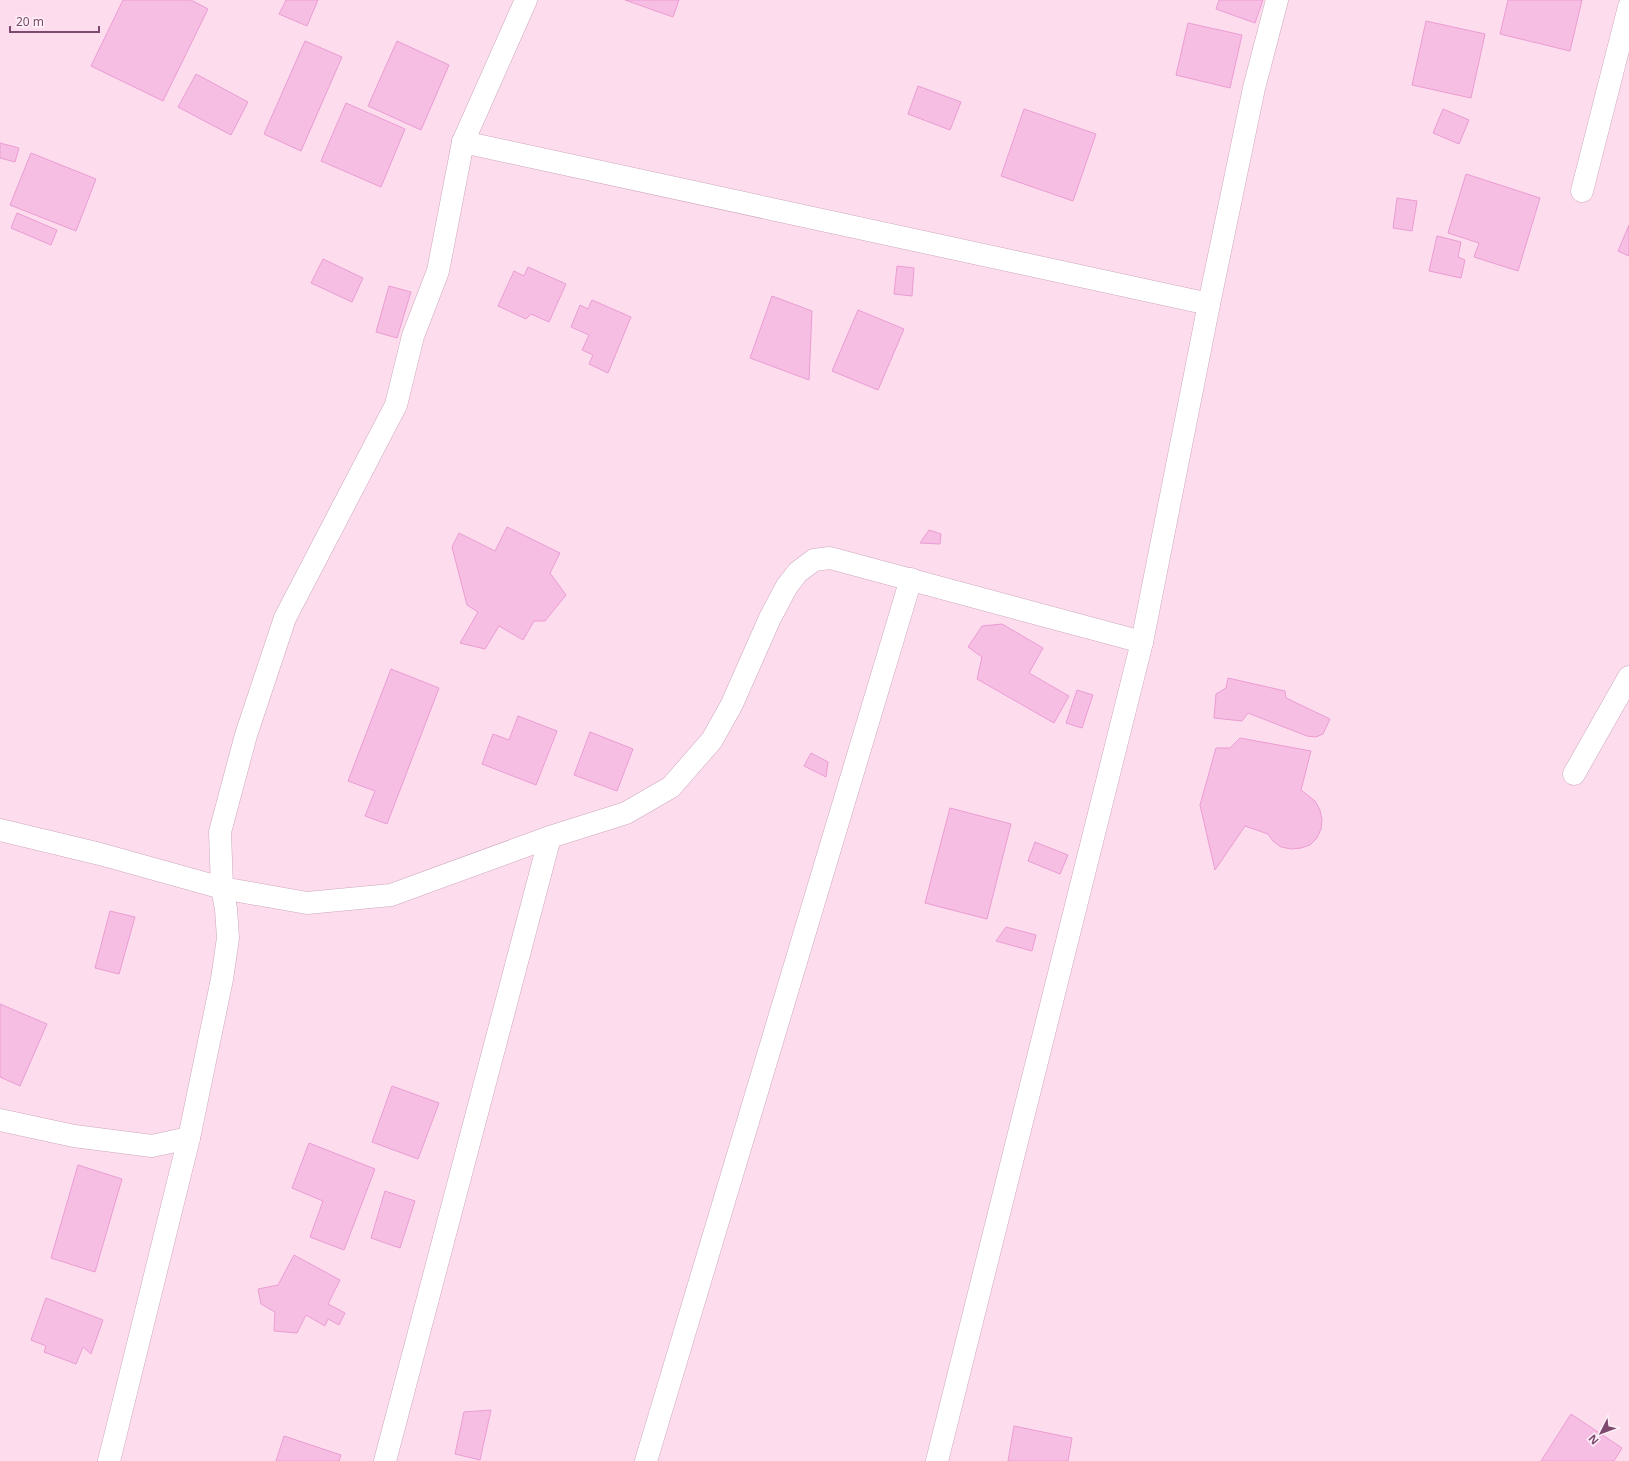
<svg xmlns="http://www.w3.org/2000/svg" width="1629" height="1461" font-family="'Noto Sans',sans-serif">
<rect width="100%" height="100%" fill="#fee9f3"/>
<!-- residential -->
<rect fill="#fcdced" x="0" y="0" width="1629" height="1461"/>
<!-- building -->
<g fill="#f7bee4" stroke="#eb9cd3">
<path d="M123 0H191L208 9 163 101 91 66Z"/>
<path d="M286 0H318L307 26 279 14Z"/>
<path d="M625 0H679L673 17Z"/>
<path d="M1219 0H1263L1255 23 1216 9Z"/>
<path d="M1508 0H1582L1570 51 1500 34Z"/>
<path d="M1426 21 1485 34 1471 98 1412 85Z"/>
<path d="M1188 23 1242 35 1230 88 1176 75Z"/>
<path d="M305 41 342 57 301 151 264 134Z"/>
<path d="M397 41 449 65 421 130 368 106Z"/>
<path d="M196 74 248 102 231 135 178 107Z"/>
<path d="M918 86 961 102 950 130 908 114Z"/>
<path d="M346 103 405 129 381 187 321 161Z"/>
<path d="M1024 109 1096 134 1073 201 1001 176Z"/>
<path d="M1443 109 1469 120 1459 144 1433 133Z"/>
<path d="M0 143 19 148 15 162 0 158Z"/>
<path d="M31 153 96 179 76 231 10 205Z"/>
<path d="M1466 174 1540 198 1518 271 1474 257 1479 243 1448 233Z"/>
<path d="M1397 198 1417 201 1412 231 1393 228Z"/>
<path d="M17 213 57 230 51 245 11 228Z"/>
<path d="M1629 225V256L1618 251Z"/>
<path d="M1437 236 1461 242 1458 257 1465 260 1461 278 1429 271Z"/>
<path d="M323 259 363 278 352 302 311 283Z"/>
<path d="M897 266 914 268 912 296 894 294Z"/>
<path d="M528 267 566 284 549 322 531 314 526 319 498 306 514 271 524 276Z"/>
<path d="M389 286 411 292 397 338 376 332Z"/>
<path d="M772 296 812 311 809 380 750 358Z"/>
<path d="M592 300 631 317 608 373 589 364 593 355 582 350 589 335 571 327 580 305 588 309Z"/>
<path d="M858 310 904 329 878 390 832 371Z"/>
<path d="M507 527 560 553 550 573 566 595 545 621H534L523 640 499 626 485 649 460 643 478 612 467 605 452 547 459 533 495 551Z"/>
<path d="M929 530 941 534 940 544 920 543Z"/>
<path d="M1002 624 1043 648 1029 673 1069 696 1054 723 977 679 982 657 968 647 982 626Z"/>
<path d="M391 669 439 688 387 824 365 816 375 791 348 781Z"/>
<path d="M1228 678 1285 691 1286 698 1330 719 1323 734 1316 737 1307 736 1248 713 1242 721 1214 718 1216 694 1226 688Z"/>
<path d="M1077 690 1093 695 1082 728 1066 723Z"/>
<path d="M518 716 557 731 536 785 482 764 493 734 509 740Z"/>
<path d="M590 732 633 749 617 791 574 775Z"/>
<path d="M1240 738 1311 751 1301 790 1315 801 1320 810 1322 819 1321 829 1317 838 1310 845 1301 848 1291 849 1281 847 1273 841 1268 834 1245 826 1215 870 1200 805 1216 748H1230Z"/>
<path d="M811 753 828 762 826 777 804 766Z"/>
<path d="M950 808 1011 824 987 919 925 903Z"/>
<path d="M1035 842 1068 855 1060 874 1028 861Z"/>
<path d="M110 911 135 917 119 974 95 968Z"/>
<path d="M1006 927 1036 935 1032 951 996 941Z"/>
<path d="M0 1004 47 1024 20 1086 0 1077Z"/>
<path d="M392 1086 439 1103 418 1159 372 1142Z"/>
<path d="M309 1143 375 1169 344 1250 310 1237 323 1201 292 1188Z"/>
<path d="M78 1165 122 1179 95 1272 51 1258Z"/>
<path d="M385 1191 415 1201 400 1248 371 1238Z"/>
<path d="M294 1255 340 1280 328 1304 345 1313 339 1325 328 1319 325 1326 306 1315 297 1333 274 1331 275 1312 261 1304 258 1289 278 1285Z"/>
<path d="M46 1298 103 1320 91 1354 83 1347 76 1364 44 1352 46 1346 31 1340Z"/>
<path d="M491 1410 480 1460 455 1454 464 1412Z"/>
<path d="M1571 1414 1622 1448 1614 1461H1541Z"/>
<path d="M1014 1426 1072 1438 1068 1461H1008Z"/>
<path d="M284 1436 341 1455 339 1461H276Z"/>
</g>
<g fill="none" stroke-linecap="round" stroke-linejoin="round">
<defs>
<g id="minor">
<path d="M463 142 1209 304"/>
<path d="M1582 191 1629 7"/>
<path d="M1574 774 1629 677"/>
<path d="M0 830 100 854 222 888 307 903 391 895 550 837 626 813 671 787 712 740 732 704 770 618 787 586 798 572 814 560 830 558 1142 642"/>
<path d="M0 1120 74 1136 152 1146 189 1138"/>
<path d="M109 1461 189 1138 222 979 228 938 226 909 222 888 220 832 246 735 285 618 396 405 413 336 438 271 463 142 526 0"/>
<path d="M385 1461 550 837"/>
<path d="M646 1461 911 579"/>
<path d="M937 1461 1142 642 1209 304 1254 88 1277 0"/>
</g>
</defs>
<!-- minor casing -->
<use href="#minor" stroke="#cea8c0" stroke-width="23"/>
<!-- minor -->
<use href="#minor" stroke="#fff" stroke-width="22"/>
</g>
<!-- north arrow -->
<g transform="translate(1601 1433) rotate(228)" stroke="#fff1f8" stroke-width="3" paint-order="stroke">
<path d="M0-3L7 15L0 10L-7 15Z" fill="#7d496e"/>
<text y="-6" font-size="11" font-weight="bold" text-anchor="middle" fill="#7d496e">N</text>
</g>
<!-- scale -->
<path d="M10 26v6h89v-6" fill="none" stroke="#7d496e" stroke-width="2"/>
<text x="16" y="26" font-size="12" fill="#7d496e" stroke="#fff1f8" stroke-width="3" paint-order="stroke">20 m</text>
</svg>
